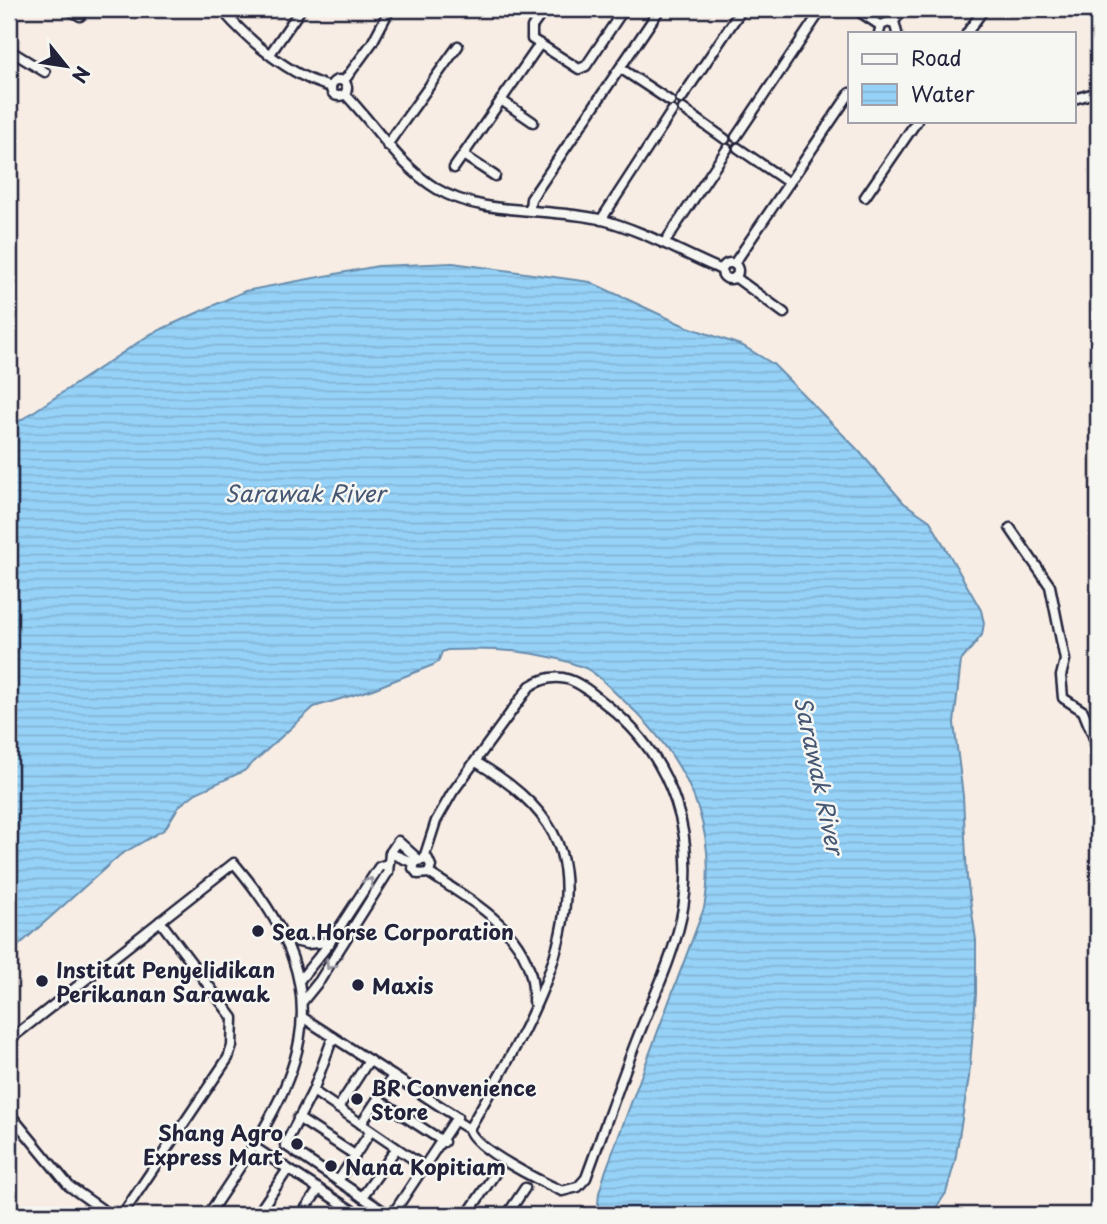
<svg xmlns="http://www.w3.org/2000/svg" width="1107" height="1224" font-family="'Playpen Sans',sans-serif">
<defs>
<pattern id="water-rules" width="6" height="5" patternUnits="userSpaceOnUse" patternTransform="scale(1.75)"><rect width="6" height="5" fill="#96d2f7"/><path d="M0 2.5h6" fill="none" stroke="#81b4d5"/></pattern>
</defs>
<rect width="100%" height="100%" fill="#f7ede4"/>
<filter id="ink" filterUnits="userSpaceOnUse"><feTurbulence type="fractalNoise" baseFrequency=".0143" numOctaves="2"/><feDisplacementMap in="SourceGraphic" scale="14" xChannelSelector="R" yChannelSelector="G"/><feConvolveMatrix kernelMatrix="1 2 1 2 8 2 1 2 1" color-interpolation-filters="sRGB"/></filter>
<g filter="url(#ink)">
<!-- water -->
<path fill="url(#water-rules)" stroke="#688cac" stroke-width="2" d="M453 263 590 282 685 326 743 346 773 364 858 450 904 503 930 521 981 610 984 623 982 635 961 661 954 723 963 796 967 878 976 940V994L969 1077 955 1161 946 1193 931 1215H597L599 1193 606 1170 704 908C720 823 684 755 622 699 611 690 598 673 585 668 541 650 493 648 447 650L442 652 438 662 433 665 373 689 314 707 244 771 196 793 179 806 165 829 120 855 9 954V428L151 334 245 291 378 266Z"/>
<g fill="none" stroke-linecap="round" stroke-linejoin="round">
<defs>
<g id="minor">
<path d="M68 9 80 16"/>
<path d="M545 9 532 27V39L579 69 586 66 624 9"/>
<path d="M855 9 881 26"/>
<path d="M222 10C250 42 290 76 331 87"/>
<path d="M9 11 10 9"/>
<path d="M893 23 903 9"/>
<path d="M879 33 881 25 889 22 895 25 897 33"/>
<path d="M967 33 984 9"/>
<path d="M9 50 45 72"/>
<path d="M270 54 301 9"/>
<path d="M620 68 670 101"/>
<circle cx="339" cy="88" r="8"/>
<path d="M344 81 372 43 390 9"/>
<path d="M345 94C376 126 398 165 437 189 482 216 547 207 599 219 643 230 681 253 722 270"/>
<path d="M681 99 742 9"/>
<path d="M1074 99 1098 92"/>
<path d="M501 100 533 122"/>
<path d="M683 109 725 139"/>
<path d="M9 126 13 129"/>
<path d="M736 137 822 9"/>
<path d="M387 145 458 46"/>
<path d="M738 148 789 183"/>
<path d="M463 155 495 176"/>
<path d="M454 168 540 44"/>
<path d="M865 197 917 121"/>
<path d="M530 208 531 199 660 9"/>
<path d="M601 220 672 111"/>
<path d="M665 242 727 149"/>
<circle cx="730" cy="271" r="8"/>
<path d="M734 264 850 93"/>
<path d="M735 277 784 313"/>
<path d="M1010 528 1050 586 1065 660 1061 676 1063 698 1083 711 1098 748"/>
<path d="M390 853 414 863"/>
<path d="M424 858 436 821 452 793 530 686C563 666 582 685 608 706 674 759 698 838 681 919 672 960 652 1000 637 1039 619 1085 603 1132 586 1178L578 1187 562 1191C542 1182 474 1149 469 1129L456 1121"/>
<path d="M429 873 431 866 428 859 416 861 413 868 418 874 429 873C476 904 537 936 533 1001"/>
<path d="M286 939 307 944 330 942 379 867 387 864"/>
<path d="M299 981 330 943"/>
<path d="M303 1001 320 980 388 872 390 853 398 841 418 859"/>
<path d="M302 1017 457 1117 392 1215"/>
<path d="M333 1037 313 1091 285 1145 389 1215"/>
<path d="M9 1040 234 863C353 1003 297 1083 208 1215"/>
<path d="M313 1091 426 1168"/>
<path d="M378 1099 444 1142"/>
<path d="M338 1108 369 1060"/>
<path d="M9 1113 69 1186 110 1215"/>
<path d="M298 1118 355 1155"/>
<path d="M361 1124 393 1076"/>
<path d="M469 1129C511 1055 585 941 561 853 550 812 510 782 476 762"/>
<path d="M254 1147 359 1215"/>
<path d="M338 1181 371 1131"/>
<path d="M362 1197 396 1149"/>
<path d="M122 1215 228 1058 232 1046 233 1018 160 921"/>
<path d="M257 1215 288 1169"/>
<path d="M301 1215 319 1189"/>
<path d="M467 1215 498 1169"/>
<path d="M507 1215 525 1188"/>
</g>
</defs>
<!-- minor casing -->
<use href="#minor" stroke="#22223b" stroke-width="13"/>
<!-- minor -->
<use href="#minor" stroke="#f6f6f2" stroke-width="8"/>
</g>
<!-- one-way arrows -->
<defs><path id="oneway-chevron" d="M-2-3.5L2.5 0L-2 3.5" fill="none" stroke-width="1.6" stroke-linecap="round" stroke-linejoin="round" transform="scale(1.75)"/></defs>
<g stroke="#9797a0">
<use href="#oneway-chevron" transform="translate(369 882) rotate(-56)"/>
<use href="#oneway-chevron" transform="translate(330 965) rotate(123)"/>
</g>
</g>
<!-- markers -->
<g fill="#22223b" stroke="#f6f6f2" stroke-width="2.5">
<circle cx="258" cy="931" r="7"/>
<circle cx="42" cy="981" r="7"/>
<circle cx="358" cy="985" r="7"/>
<circle cx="357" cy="1099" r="7"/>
<circle cx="297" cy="1144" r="7"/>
<circle cx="331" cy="1166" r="7"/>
</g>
<g text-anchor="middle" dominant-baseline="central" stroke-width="5" stroke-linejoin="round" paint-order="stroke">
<!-- poi labels -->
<g font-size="21" font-weight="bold" fill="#22223b" stroke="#f6f6f2" text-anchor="start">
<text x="272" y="931">Sea Horse Corporation</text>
<text x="56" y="969">Institut Penyelidikan<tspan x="56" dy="24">Perikanan Sarawak</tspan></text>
<text x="372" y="985">Maxis</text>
<text x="371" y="1087">BR Convenience<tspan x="371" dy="24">Store</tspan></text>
<text x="283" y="1132" text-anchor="end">Shang Agro<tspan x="283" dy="24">Express Mart</tspan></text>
<text x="345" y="1166">Nana Kopitiam</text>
</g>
<!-- water labels -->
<g font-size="23" font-style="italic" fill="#455773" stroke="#f6f6f2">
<text x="305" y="492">Sarawak River</text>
<text transform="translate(820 775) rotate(78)">Sarawak River</text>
</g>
</g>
<!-- margin -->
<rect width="1107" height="1224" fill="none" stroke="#f6f6f2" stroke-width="35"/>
<rect x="18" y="18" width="1072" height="1189" fill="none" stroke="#22223b" stroke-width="2.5" filter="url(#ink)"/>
<!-- legend -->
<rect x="848" y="32" width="228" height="91" fill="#f6f6f2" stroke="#a1a1a9" stroke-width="2"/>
<rect x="862" y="54" width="35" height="10" fill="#f6f6f2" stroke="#a1a1a9" stroke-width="2"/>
<text x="911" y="66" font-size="21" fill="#22223b">Road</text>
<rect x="862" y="84" width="35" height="21" fill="url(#water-rules)" stroke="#a1a1a9" stroke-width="2"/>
<text x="911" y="102" font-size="21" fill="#22223b">Water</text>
<!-- north arrow -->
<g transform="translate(66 66) rotate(120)" stroke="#f6f6f2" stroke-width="5" paint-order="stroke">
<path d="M0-5L12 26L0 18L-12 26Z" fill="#22223b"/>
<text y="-10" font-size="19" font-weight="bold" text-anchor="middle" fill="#22223b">N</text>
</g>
</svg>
